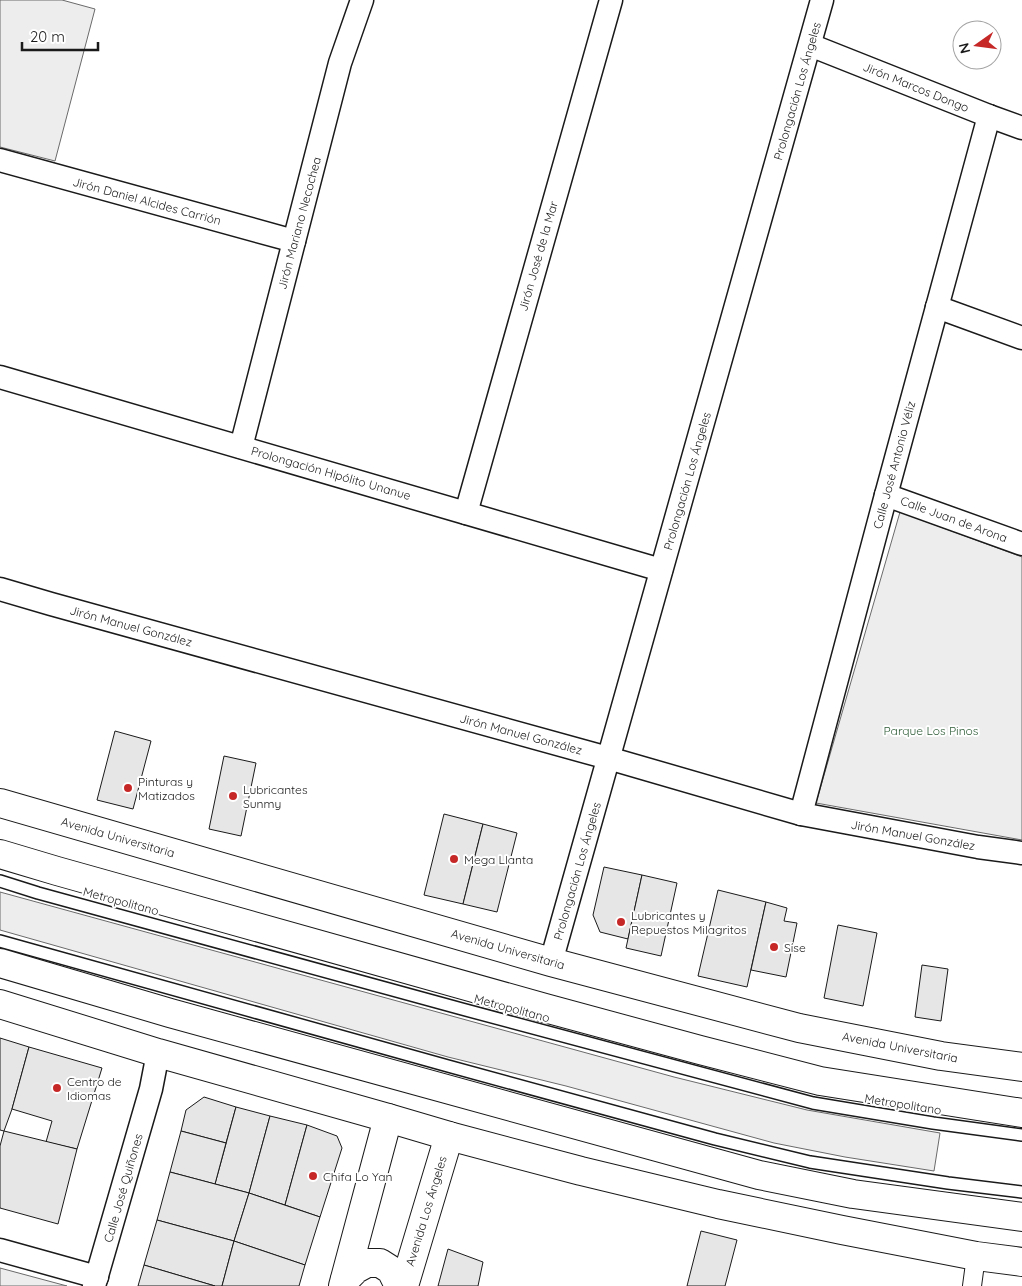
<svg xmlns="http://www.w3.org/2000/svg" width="1022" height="1286" font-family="Quicksand,sans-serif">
<rect width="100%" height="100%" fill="#fff"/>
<!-- built -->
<g fill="#ededed" stroke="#6a6a6a">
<path d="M0 0H62L95 9 55 161 0 147Z"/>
<path d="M900 512 1022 557V840L816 803Z"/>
<path d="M0 892 674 1077 807 1110 940 1133 934 1171 845 1157 774 1143 566 1086 448 1057 0 930Z"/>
<path d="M0 1268 67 1286H0Z"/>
</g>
<!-- building -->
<g fill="#e6e6e6" stroke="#1a1a1a">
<path d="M115 731 151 741 133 809 97 800Z"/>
<path d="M224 756 256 763 241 836 209 829Z"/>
<path d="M444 814 483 824 463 904 424 895Z"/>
<path d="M483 824 517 833 497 912 463 904Z"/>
<path d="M604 867 642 875 628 939 600 932 593 915Z"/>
<path d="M642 875 677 883 661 956 626 948Z"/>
<path d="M718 890 766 902 747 987 698 976Z"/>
<path d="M766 902 787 908 784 921 797 923 786 977 751 970Z"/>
<path d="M838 925 877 933 863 1006 824 998Z"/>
<path d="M922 965 948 969 941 1021 915 1017Z"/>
<path d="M0 1038 29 1047 12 1109 4 1131 0 1130Z"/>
<path d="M29 1047 102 1068 77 1149 46 1142 52 1121 12 1109Z"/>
<path d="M204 1097 236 1107 226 1143 181 1131 186 1110Z"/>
<path d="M236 1107 270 1116 249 1193 215 1184Z"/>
<path d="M270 1116 307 1125 285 1205 249 1193Z"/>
<path d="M307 1125 337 1136 342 1148 320 1217 285 1205Z"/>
<path d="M4 1131 77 1149 58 1224 0 1208V1146Z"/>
<path d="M181 1131 226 1143 215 1184 170 1172Z"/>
<path d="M170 1172 249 1193 234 1241 157 1220Z"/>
<path d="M249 1193 320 1217 305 1265 234 1241Z"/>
<path d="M157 1220 234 1241 222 1286H215L144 1265Z"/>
<path d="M701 1231 737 1240 725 1286H687Z"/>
<path d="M234 1241 305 1265 299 1286H222Z"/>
<path d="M448 1249 483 1262 478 1286H438Z"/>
<path d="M144 1265 215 1286H138Z"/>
</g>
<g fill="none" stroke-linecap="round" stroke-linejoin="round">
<defs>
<g id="service">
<path d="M0 881 38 893 462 1009 813 1103 933 1123 1022 1135"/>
<path d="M0 941 448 1066 715 1139 810 1162 948 1183 1022 1192"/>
</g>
<path id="pedestrian" d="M972 1286 976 1256"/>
<g id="minor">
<path d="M810 45 989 116 1022 128"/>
<path d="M0 160 294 241"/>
<path d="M937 307 1022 338"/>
<path d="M0 377 661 570"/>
<path d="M241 447 340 63 362 0"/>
<path d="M886 495 1022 544"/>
<path d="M466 513 611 0"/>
<path d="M0 589 51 604 608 758 801 814 978 847 1022 853"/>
<path d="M801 814 886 495 989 116"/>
<path d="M551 962 822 0"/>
<path d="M0 1250 97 1277"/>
<path d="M94 1286 151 1089 158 1053"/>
</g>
<g id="tertiary">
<path d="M0 803 551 962 799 1028 941 1056 1022 1067"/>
<path d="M0 1004 158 1053 388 1118 449 1136 581 1171 718 1204 842 1230 976 1256 1022 1262"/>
</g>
<g id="secondary">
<path d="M345 1280 356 1269 367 1263H380L391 1270 399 1286"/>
<path d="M343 1286 388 1118"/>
<path d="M404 1286 449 1136"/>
</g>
<g id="primary">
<path d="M0 854 57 871 545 1008 700 1050 820 1081 1022 1113"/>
<path d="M0 963 170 1013 759 1175 853 1194 1022 1217"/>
</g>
</defs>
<!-- service casing -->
<use href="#service" stroke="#1a1a1a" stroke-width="14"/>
<!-- pedestrian casing -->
<use href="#pedestrian" stroke="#1a1a1a" stroke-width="20"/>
<!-- minor casing -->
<use href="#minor" stroke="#1a1a1a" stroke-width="25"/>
<!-- tertiary casing -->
<use href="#tertiary" stroke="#1a1a1a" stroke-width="30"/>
<!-- secondary casing -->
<use href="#secondary" stroke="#1a1a1a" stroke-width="30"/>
<!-- primary casing -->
<use href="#primary" stroke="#1a1a1a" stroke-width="30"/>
<!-- service -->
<use href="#service" stroke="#fff" stroke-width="11"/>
<!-- pedestrian -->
<use href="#pedestrian" stroke="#fff" stroke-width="18"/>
<!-- minor -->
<use href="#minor" stroke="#fff" stroke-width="22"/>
<!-- tertiary -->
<use href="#tertiary" stroke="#fff" stroke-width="28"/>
<!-- secondary -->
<use href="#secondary" stroke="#fff" stroke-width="28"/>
<!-- primary -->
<use href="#primary" stroke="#fff" stroke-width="28"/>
</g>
<!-- markers -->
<g fill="#c62828" stroke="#fff" stroke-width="2">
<circle cx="128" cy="788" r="5"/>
<circle cx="233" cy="796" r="5"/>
<circle cx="454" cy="859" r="5"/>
<circle cx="621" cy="922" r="5"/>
<circle cx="774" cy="947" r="5"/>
<circle cx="57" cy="1088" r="5"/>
<circle cx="313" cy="1176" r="5"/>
</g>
<g text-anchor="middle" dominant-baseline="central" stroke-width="4" stroke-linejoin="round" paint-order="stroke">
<!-- street labels -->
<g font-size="12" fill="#1a1a1a" stroke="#fff">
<text transform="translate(916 87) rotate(22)">Jirón Marcos Dongo</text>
<text transform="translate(797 91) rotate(-74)">Prolongación Los Ángeles</text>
<text transform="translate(147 201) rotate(15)">Jirón Daniel Alcides Carrión</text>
<text transform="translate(299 223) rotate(-75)">Jirón Mariano Necochea</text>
<text transform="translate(538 256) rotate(-74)">Jirón José de la Mar</text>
<text transform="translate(894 465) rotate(-75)">Calle José Antonio Véliz</text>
<text transform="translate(331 473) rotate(16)">Prolongación Hipólito Unanue</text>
<text transform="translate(687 481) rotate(-74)">Prolongación Los Ángeles</text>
<text transform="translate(954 519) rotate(20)">Calle Juan de Arona</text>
<text transform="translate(131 626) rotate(15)">Jirón Manuel González</text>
<text transform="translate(521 734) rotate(15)">Jirón Manuel González</text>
<text transform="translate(913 835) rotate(10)">Jirón Manuel González</text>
<text transform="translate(118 837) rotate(16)">Avenida Universitaria</text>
<text transform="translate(577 871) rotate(-74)">Prolongación Los Ángeles</text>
<text transform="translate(121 901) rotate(15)">Metropolitano</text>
<text transform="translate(508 949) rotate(16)">Avenida Universitaria</text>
<text transform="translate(512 1008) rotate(15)">Metropolitano</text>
<text transform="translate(900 1047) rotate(11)">Avenida Universitaria</text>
<text transform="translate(903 1104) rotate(9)">Metropolitano</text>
<text transform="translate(123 1188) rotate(-74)">Calle José Quiñones</text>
<text transform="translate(426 1211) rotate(-73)">Avenida Los Ángeles</text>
</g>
<!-- park labels -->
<g font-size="12" fill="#2b5a34" stroke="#fff">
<text x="931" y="730">Parque Los Pinos</text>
</g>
<!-- poi labels -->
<g font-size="12" fill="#1a1a1a" stroke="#fff" text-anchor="start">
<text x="138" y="781">Pinturas y<tspan x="138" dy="14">Matizados</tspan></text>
<text x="243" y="789">Lubricantes<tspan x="243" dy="14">Sunmy</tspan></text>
<text x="464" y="859">Mega Llanta</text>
<text x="631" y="915">Lubricantes y<tspan x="631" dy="14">Repuestos Milagritos</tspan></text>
<text x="784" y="947">Sise</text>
<text x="67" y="1081">Centro de<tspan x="67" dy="14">Idiomas</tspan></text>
<text x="323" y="1176">Chifa Lo Yan</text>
</g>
</g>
<!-- north arrow -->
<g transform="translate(977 45) rotate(256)"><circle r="24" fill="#ffffff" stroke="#a3a3a3"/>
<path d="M0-4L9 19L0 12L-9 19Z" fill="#c62828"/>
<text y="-8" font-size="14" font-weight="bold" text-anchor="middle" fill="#1a1a1a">N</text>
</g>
<!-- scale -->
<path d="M22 42v8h76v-8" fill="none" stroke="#1a1a1a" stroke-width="2.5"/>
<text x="30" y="42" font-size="15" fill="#1a1a1a" stroke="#ffffff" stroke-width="4" paint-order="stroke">20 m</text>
</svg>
